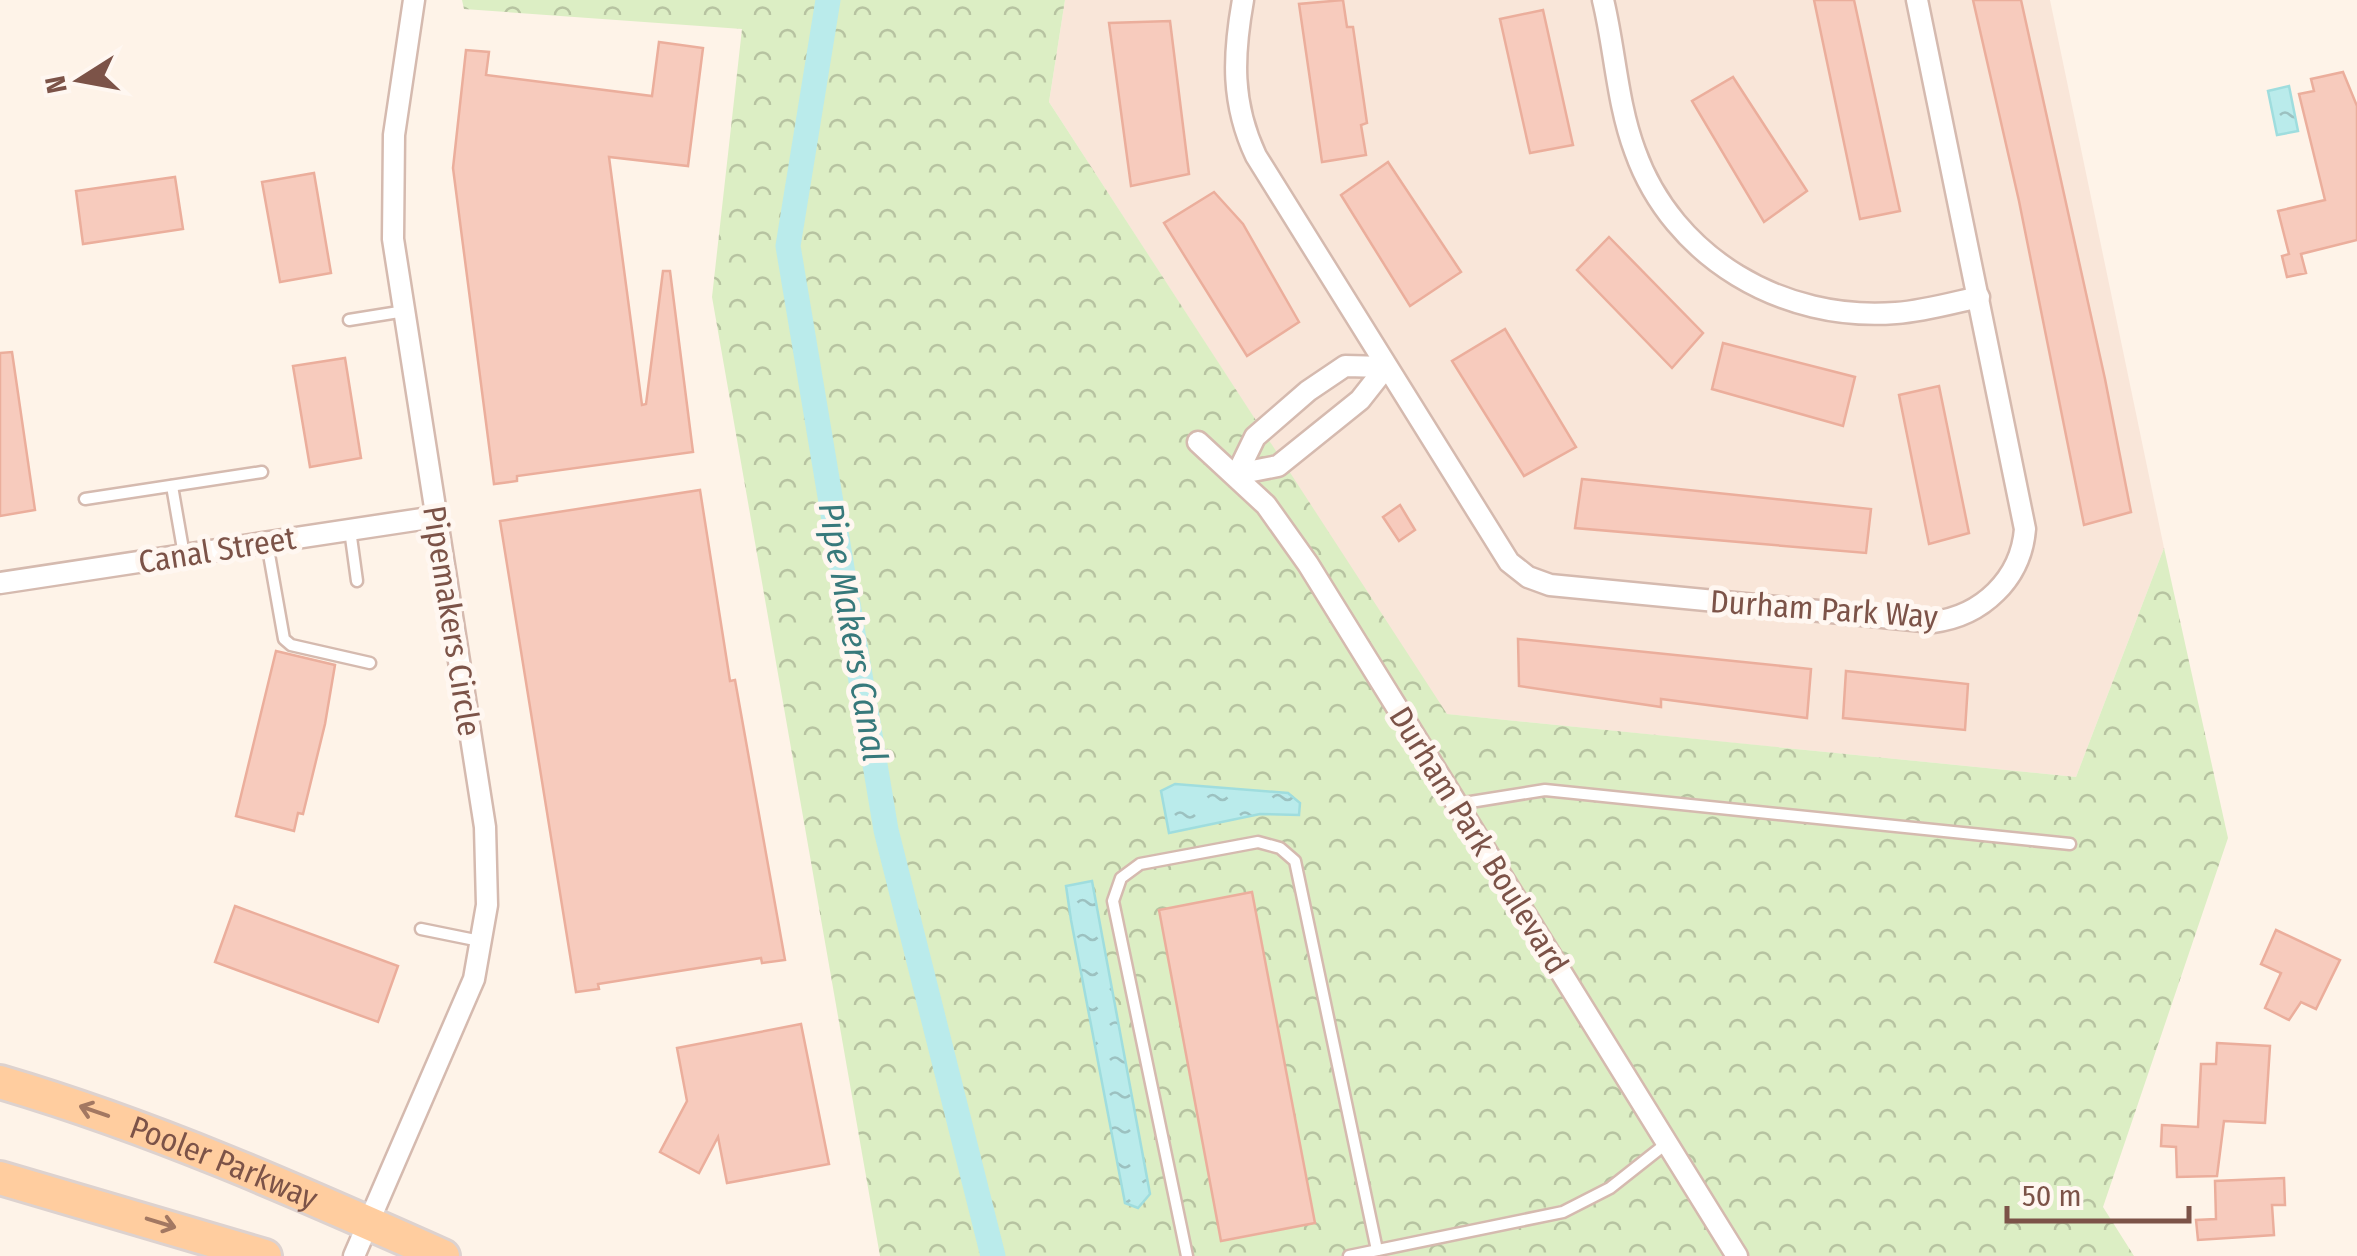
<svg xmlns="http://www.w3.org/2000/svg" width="2357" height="1256" font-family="'Fira Sans Condensed',sans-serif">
<defs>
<pattern id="forest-crowns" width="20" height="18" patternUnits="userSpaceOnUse" patternTransform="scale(2.5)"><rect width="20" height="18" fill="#dceec4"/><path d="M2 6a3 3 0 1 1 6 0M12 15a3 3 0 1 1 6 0" fill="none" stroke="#b7c3a1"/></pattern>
<pattern id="water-ripples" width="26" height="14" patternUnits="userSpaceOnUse" patternTransform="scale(2.5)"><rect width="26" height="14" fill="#baebeb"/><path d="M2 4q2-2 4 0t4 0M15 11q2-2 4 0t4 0" fill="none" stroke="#9cc1c0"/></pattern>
</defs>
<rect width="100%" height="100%" fill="#fef3e8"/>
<!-- residential -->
<path fill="#f9e6d9" d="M1065 0H2050L2164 548 2076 777 1446 714 1049 102Z"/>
<!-- forest -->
<path fill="url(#forest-crowns)" d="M462 0H1065L1049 102 1447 714 2076 777 2164 548 2228 838 2103 1207 2134 1256H880L712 297 742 29 464 9Z"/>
<!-- water -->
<g fill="url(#water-ripples)" stroke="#9fddde" stroke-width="2.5">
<path d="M2289 86 2298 131 2277 135 2268 91Z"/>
<path d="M1175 784 1288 793 1300 803 1299 815 1260 814 1169 833 1161 791Z"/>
<path d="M1092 881 1150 1194 1138 1208 1125 1203 1071 920 1066 886Z"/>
</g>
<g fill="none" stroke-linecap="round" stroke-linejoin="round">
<!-- canal -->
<path stroke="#baebeb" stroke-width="25" d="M828 0 788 246 886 830 993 1256"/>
</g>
<!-- building -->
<g fill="#f7cbbd" stroke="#ebae9c" stroke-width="2.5">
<path d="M1343 0 1347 27H1353L1367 123 1361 125 1366 155 1322 162 1299 4Z"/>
<path d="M1814 0H1854L1900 211 1860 219Z"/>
<path d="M1973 0H2021L2105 379 2131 512 2084 525 2019 201Z"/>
<path d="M1543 10 1573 145 1530 153 1500 19Z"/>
<path d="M1170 21 1189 174 1131 186 1109 23Z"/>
<path d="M659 42 703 48 688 166 609 157 642 405 646 404 663 271H670L693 452 517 476V481L494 484 453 168 466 50 489 52 486 75 652 96Z"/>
<path d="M2343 72 2357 106V240L2301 254 2306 273 2287 277 2282 256 2289 254 2278 211 2325 200 2299 94 2314 91 2311 79Z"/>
<path d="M1733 77 1807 191 1764 222 1692 101Z"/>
<path d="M1388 162 1461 272 1410 306 1341 195Z"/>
<path d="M314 173 331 273 280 282 262 182Z"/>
<path d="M175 177 183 229 83 244 76 191Z"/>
<path d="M1214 192 1243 224 1299 322 1247 356 1164 223Z"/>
<path d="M1609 237 1703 333 1672 368 1577 270Z"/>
<path d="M1505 329 1576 447 1524 476 1452 361Z"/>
<path d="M1723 343 1855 377 1843 426 1712 389Z"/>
<path d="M12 352 35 510 0 516V353Z"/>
<path d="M345 358 361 458 310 467 293 366Z"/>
<path d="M1939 386 1969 533 1929 544 1899 395Z"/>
<path d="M1582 479 1871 509 1866 553 1575 528Z"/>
<path d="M700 490 730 681 735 680 785 960 762 963 761 958 598 984 599 989 576 992 500 521Z"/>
<path d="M1400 505 1415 530 1399 541 1383 517Z"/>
<path d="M1518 639 1811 669 1807 718 1661 699V707L1519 686Z"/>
<path d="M276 651 335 665 325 724 303 814 298 813 294 831 236 816Z"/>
<path d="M1846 671 1968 684 1965 730 1843 718Z"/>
<path d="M1252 892 1315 1223 1221 1241 1159 910Z"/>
<path d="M235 906 398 966 378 1022 215 962Z"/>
<path d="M2276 930 2340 960 2316 1009 2301 1002 2289 1020 2265 1008 2281 973 2261 964Z"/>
<path d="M801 1024 829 1164 727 1183 718 1137 699 1173 660 1152 687 1101 677 1048Z"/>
<path d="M2217 1043 2270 1046 2265 1123 2224 1121 2217 1176 2177 1177 2176 1147 2161 1146 2162 1125 2198 1127 2201 1064H2216Z"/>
<path d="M2284 1178 2285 1205H2272L2274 1235 2198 1240 2196 1220 2216 1219 2215 1181Z"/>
</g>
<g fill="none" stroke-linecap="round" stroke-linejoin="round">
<defs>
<g id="service">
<path d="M349 320 405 311"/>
<path d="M172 486 184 555"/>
<path d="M85 499 262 472"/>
<path d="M350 530 357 581"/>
<path d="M267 543 284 639 291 645 370 663"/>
<path d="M1458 804 1545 790 2070 844"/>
<path d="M421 929 480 941"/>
<path d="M1187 1256 1113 901 1121 878 1140 864 1258 842 1280 848 1295 861 1377 1250"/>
<path d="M1349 1256 1563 1212 1610 1188 1667 1143"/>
</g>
<g id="minor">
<path d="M1243 0C1233 56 1231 103 1256 156L1509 562 1528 577 1550 585 1933 622C1982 616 2021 579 2025 529L1917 0"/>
<path d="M1603 0C1615 49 1617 103 1635 151 1673 258 1783 322 1896 313 1924 311 1952 303 1979 297"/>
<path d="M1198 442 1266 505 1308 564 1737 1256"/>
<path d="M1237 474 1255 437 1308 391 1345 366 1386 367"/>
<path d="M1237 474 1278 466 1360 400 1386 367"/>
<path d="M0 583 435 517"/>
<path d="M354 1256 474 979 487 905 485 827 393 239 394 135 414 0"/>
</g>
<g id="primary">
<path id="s1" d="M0 1082C153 1127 297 1191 443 1256"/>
<path d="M0 1178 265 1256"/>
</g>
</defs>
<!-- service casing -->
<use href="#service" stroke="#d5baaf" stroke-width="15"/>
<!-- minor casing -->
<use href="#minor" stroke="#d5baaf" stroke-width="25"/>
<!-- primary casing -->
<use href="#primary" stroke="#ddd2cf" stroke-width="38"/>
<!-- service -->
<use href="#service" stroke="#fff" stroke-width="10"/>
<!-- minor -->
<use href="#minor" stroke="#fff" stroke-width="20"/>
<!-- primary -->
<use href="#primary" stroke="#ffcd9f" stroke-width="32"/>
</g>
<!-- one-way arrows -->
<defs><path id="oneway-shaft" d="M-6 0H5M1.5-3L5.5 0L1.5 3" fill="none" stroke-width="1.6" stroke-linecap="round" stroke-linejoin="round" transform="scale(2.5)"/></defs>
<g stroke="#a37862">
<use href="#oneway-shaft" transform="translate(94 1111) rotate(-161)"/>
<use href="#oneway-shaft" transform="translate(161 1223) rotate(17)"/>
</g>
<g text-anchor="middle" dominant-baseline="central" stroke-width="10" stroke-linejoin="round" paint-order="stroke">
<!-- street labels -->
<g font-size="32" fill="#7c5348" stroke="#fff7f1">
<text transform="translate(217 550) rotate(-9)">Canal Street</text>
<text transform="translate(1824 609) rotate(4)">Durham Park Way</text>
<text transform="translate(452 621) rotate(81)">Pipemakers Circle</text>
<text transform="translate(1479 840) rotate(58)">Durham Park Boulevard</text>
<text stroke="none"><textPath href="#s1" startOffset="238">Pooler Parkway</textPath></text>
</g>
<!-- water labels -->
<g font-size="35" font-style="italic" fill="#37797b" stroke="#fff7f1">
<text transform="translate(853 632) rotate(80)">Pipe Makers Canal</text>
</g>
</g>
<!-- north arrow -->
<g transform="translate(80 80) rotate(259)" stroke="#fff7f1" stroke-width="8" paint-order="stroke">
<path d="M0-8L18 38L0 25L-18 38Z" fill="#7c5348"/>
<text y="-15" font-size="28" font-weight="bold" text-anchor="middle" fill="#7c5348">N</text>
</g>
<!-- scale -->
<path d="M2007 1206v15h182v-15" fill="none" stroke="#7c5348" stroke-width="5"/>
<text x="2022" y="1206" font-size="30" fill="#7c5348" stroke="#fff7f1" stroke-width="8" paint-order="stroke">50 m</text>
</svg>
